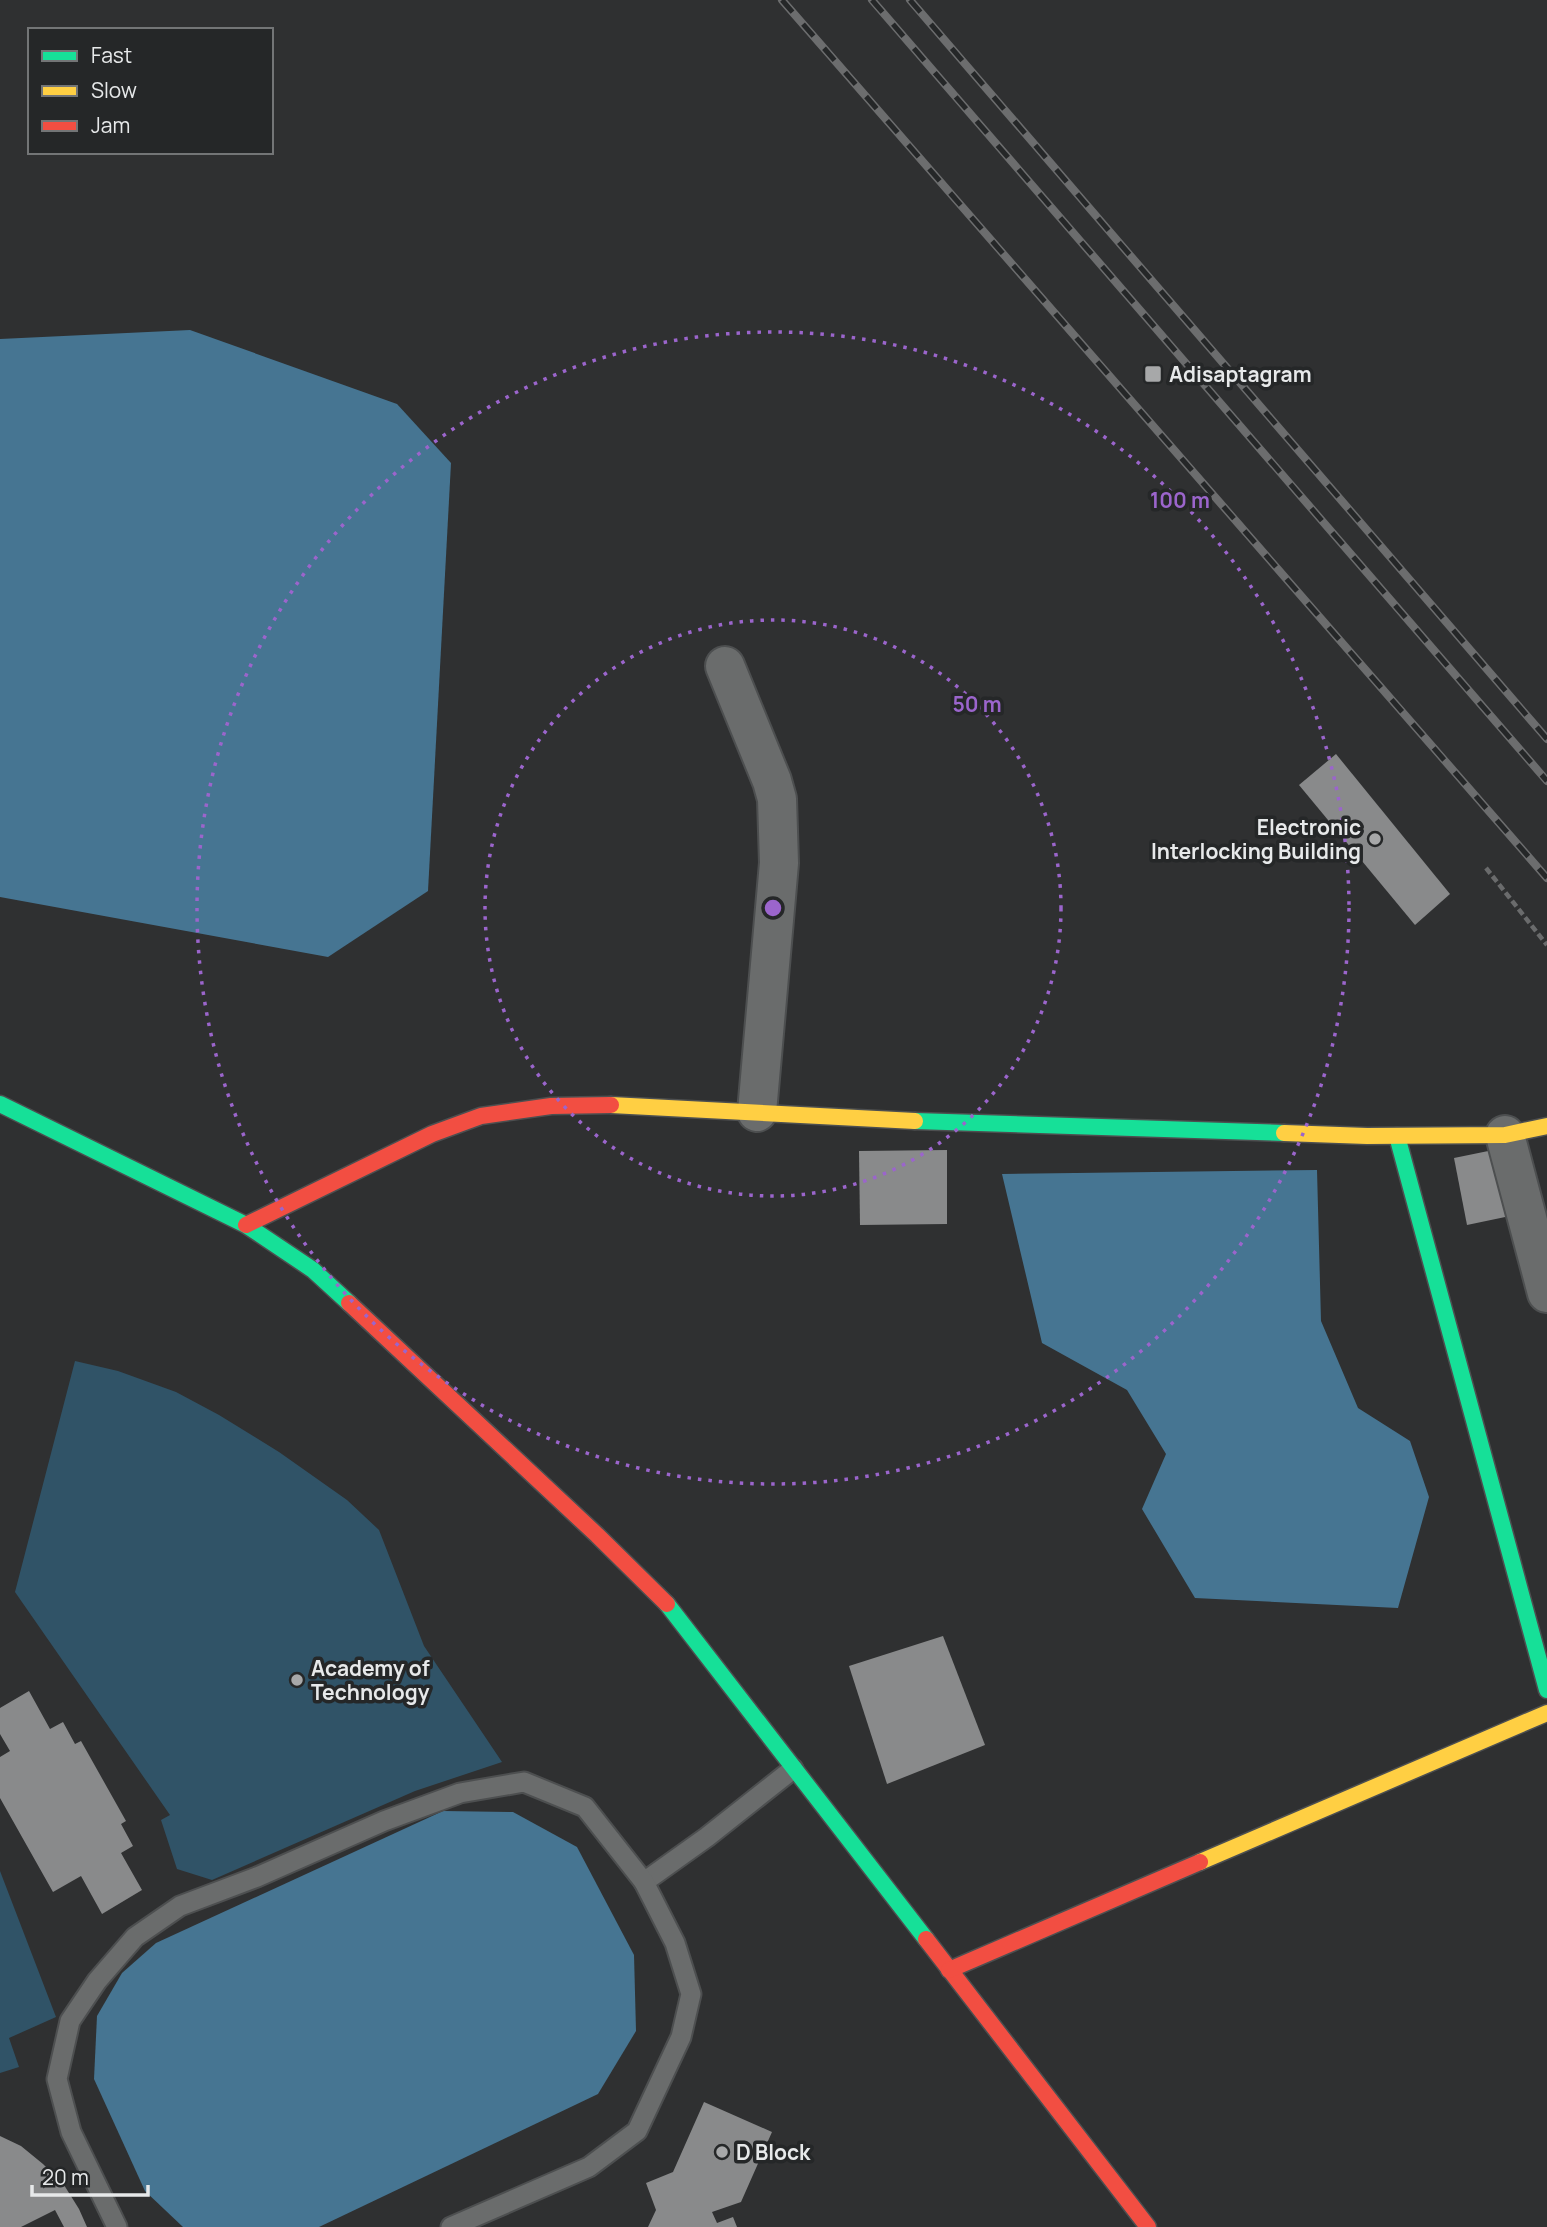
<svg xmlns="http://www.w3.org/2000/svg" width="1547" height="2227" font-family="Manrope,sans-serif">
<rect width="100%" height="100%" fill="#2f3031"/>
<!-- green -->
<g fill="#305367">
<path d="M75 1361 118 1371 176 1392 219 1415 279 1452 347 1500 379 1530 424 1646 502 1762 415 1791 212 1880 177 1869 161 1820 170 1815 15 1592Z"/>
<path d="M0 1871 56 2017 9 2038 19 2067 0 2073Z"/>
</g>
<!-- water -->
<g fill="#467592">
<path d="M190 330 397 404 451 463 428 891 328 957 0 897V339Z"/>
<path d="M1317 1170 1321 1321 1358 1408 1410 1441 1429 1497 1398 1608 1195 1598 1142 1509 1166 1454 1127 1390 1042 1343 1002 1174Z"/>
<path d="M443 1811 513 1812 577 1847 634 1955 636 2031 598 2094 319 2227H183L145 2191 94 2079 97 2016 122 1973 156 1943Z"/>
</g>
<!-- building -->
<g fill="#898a8b">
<path d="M1336 754 1450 894 1415 925 1299 785Z"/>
<path d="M1498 1149 1510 1216 1467 1225 1454 1158Z"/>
<path d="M947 1150V1224L860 1225 859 1151Z"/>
<path d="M943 1636 985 1745 887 1784 849 1666Z"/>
<path d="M29 1691 50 1729 63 1722 75 1744 81 1741 126 1821 121 1824 133 1846 121 1853 142 1890 102 1914 81 1876 53 1892 0 1798V1757L10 1751 0 1734V1708Z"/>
<path d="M704 2102 772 2132 741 2202 712 2212 717 2223 733 2217 737 2227H648L656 2210 646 2183 673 2172Z"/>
<path d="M0 2136 21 2146 43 2164 64 2185 79 2209 87 2227H64L55 2210 21 2227H0Z"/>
</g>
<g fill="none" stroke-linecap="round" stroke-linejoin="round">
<defs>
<g id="lane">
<path d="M644 1882 707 1837 793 1769"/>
<path d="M117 2227 71 2132 57 2079 70 2021 97 1981 135 1937 180 1906 257 1877 384 1821 460 1793 524 1782 585 1807 644 1882 675 1943 691 1994 681 2037 637 2131 589 2167 451 2227"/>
</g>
<g id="street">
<path d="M725 666 772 781 777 799 779 863 757 1112"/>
<path d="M1505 1135 1547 1293"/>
</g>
<g id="fast">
<path d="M0 1104 246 1225 313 1270 349 1303"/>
<path d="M915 1121 1284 1133"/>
<path d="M1397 1136 1547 1690"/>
<path d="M667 1604 926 1939"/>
</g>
<g id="slow">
<path d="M611 1105 915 1121"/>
<path d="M1284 1133 1367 1136 1505 1135 1547 1126"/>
<path d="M1200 1862 1547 1713"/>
</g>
<g id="jam">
<path d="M246 1225 432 1134 481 1116 551 1106 611 1105"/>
<path d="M349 1303 597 1535 667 1604"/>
<path d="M926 1939 1148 2227"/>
<path d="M949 1970 1200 1862"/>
</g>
</defs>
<!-- lane casing -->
<use href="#lane" stroke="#4d4f50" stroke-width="23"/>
<!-- street casing -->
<use href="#street" stroke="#4d4f50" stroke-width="42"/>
<!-- fast casing -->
<use href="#fast" stroke="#4d4f50" stroke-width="19"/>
<!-- slow casing -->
<use href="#slow" stroke="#4d4f50" stroke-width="19"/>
<!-- jam casing -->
<use href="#jam" stroke="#4d4f50" stroke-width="19"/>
<!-- path -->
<path stroke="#6a6b6c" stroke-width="4.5" stroke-dasharray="7 3.5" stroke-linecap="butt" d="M1486 868 1547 945"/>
<!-- lane -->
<use href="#lane" stroke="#6a6c6c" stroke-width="19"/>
<!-- street -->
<use href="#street" stroke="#6a6c6c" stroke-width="38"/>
<!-- fast -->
<use href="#fast" stroke="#16e098" stroke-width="16"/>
<!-- slow -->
<use href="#slow" stroke="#ffcf43" stroke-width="16"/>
<!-- jam -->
<use href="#jam" stroke="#f24e42" stroke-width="16"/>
<defs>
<g id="rail">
<path d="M782 0 1547 878"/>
<path d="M872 0 1547 781"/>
<path d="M910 0 1547 739"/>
</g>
</defs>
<!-- rail casing -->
<use href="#rail" stroke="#6c6d6e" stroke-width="8"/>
<!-- rail -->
<use href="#rail" stroke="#252728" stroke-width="5" stroke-dasharray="16" stroke-linecap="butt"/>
</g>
<!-- distance rings -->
<g fill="none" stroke="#9b65cc" stroke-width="3.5" stroke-dasharray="3.5 7">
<circle cx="773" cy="908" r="288"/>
<circle cx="773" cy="908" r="576"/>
</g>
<!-- markers -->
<g fill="#a7a8a9" stroke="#252728" stroke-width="2.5">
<rect x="1144" y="365" width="18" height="18" rx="3.5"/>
<circle cx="1375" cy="839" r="7"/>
<circle cx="297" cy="1680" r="7"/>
<circle cx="722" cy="2152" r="7"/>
</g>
<g text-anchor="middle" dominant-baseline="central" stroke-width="7" stroke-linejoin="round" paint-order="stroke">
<!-- poi labels -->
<g font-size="21" font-weight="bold" fill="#e7e9ea" stroke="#252728" text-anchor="start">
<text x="1169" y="374">Adisaptagram</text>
<text x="1361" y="827" text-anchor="end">Electronic<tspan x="1361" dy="24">Interlocking Building</tspan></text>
<text x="311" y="1668">Academy of<tspan x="311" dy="24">Technology</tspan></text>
<text x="736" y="2152">D Block</text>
</g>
</g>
<circle cx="773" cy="908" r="10" fill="#9b65cc" stroke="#252728" stroke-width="3.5"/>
<g font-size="21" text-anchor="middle" font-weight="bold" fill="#9b65cc" stroke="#252728" stroke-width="7" stroke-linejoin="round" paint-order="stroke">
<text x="1180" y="508">100 m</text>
<text x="977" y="712">50 m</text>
</g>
<!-- legend -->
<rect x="28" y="28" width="245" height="126" fill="#252728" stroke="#737576" stroke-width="2"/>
<rect x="42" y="51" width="35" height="10" fill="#16e098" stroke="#737576" stroke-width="2"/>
<text x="91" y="63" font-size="21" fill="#e7e9ea">Fast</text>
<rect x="42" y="86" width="35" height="10" fill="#ffcf43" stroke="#737576" stroke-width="2"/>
<text x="91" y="98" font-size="21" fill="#e7e9ea">Slow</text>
<rect x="42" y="121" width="35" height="10" fill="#f24e42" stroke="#737576" stroke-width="2"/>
<text x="91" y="133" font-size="21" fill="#e7e9ea">Jam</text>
<!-- scale -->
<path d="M32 2185v10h116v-10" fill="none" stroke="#e7e9ea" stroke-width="3.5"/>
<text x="42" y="2185" font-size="21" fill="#e7e9ea" stroke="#252728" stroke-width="5" paint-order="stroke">20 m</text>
</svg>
